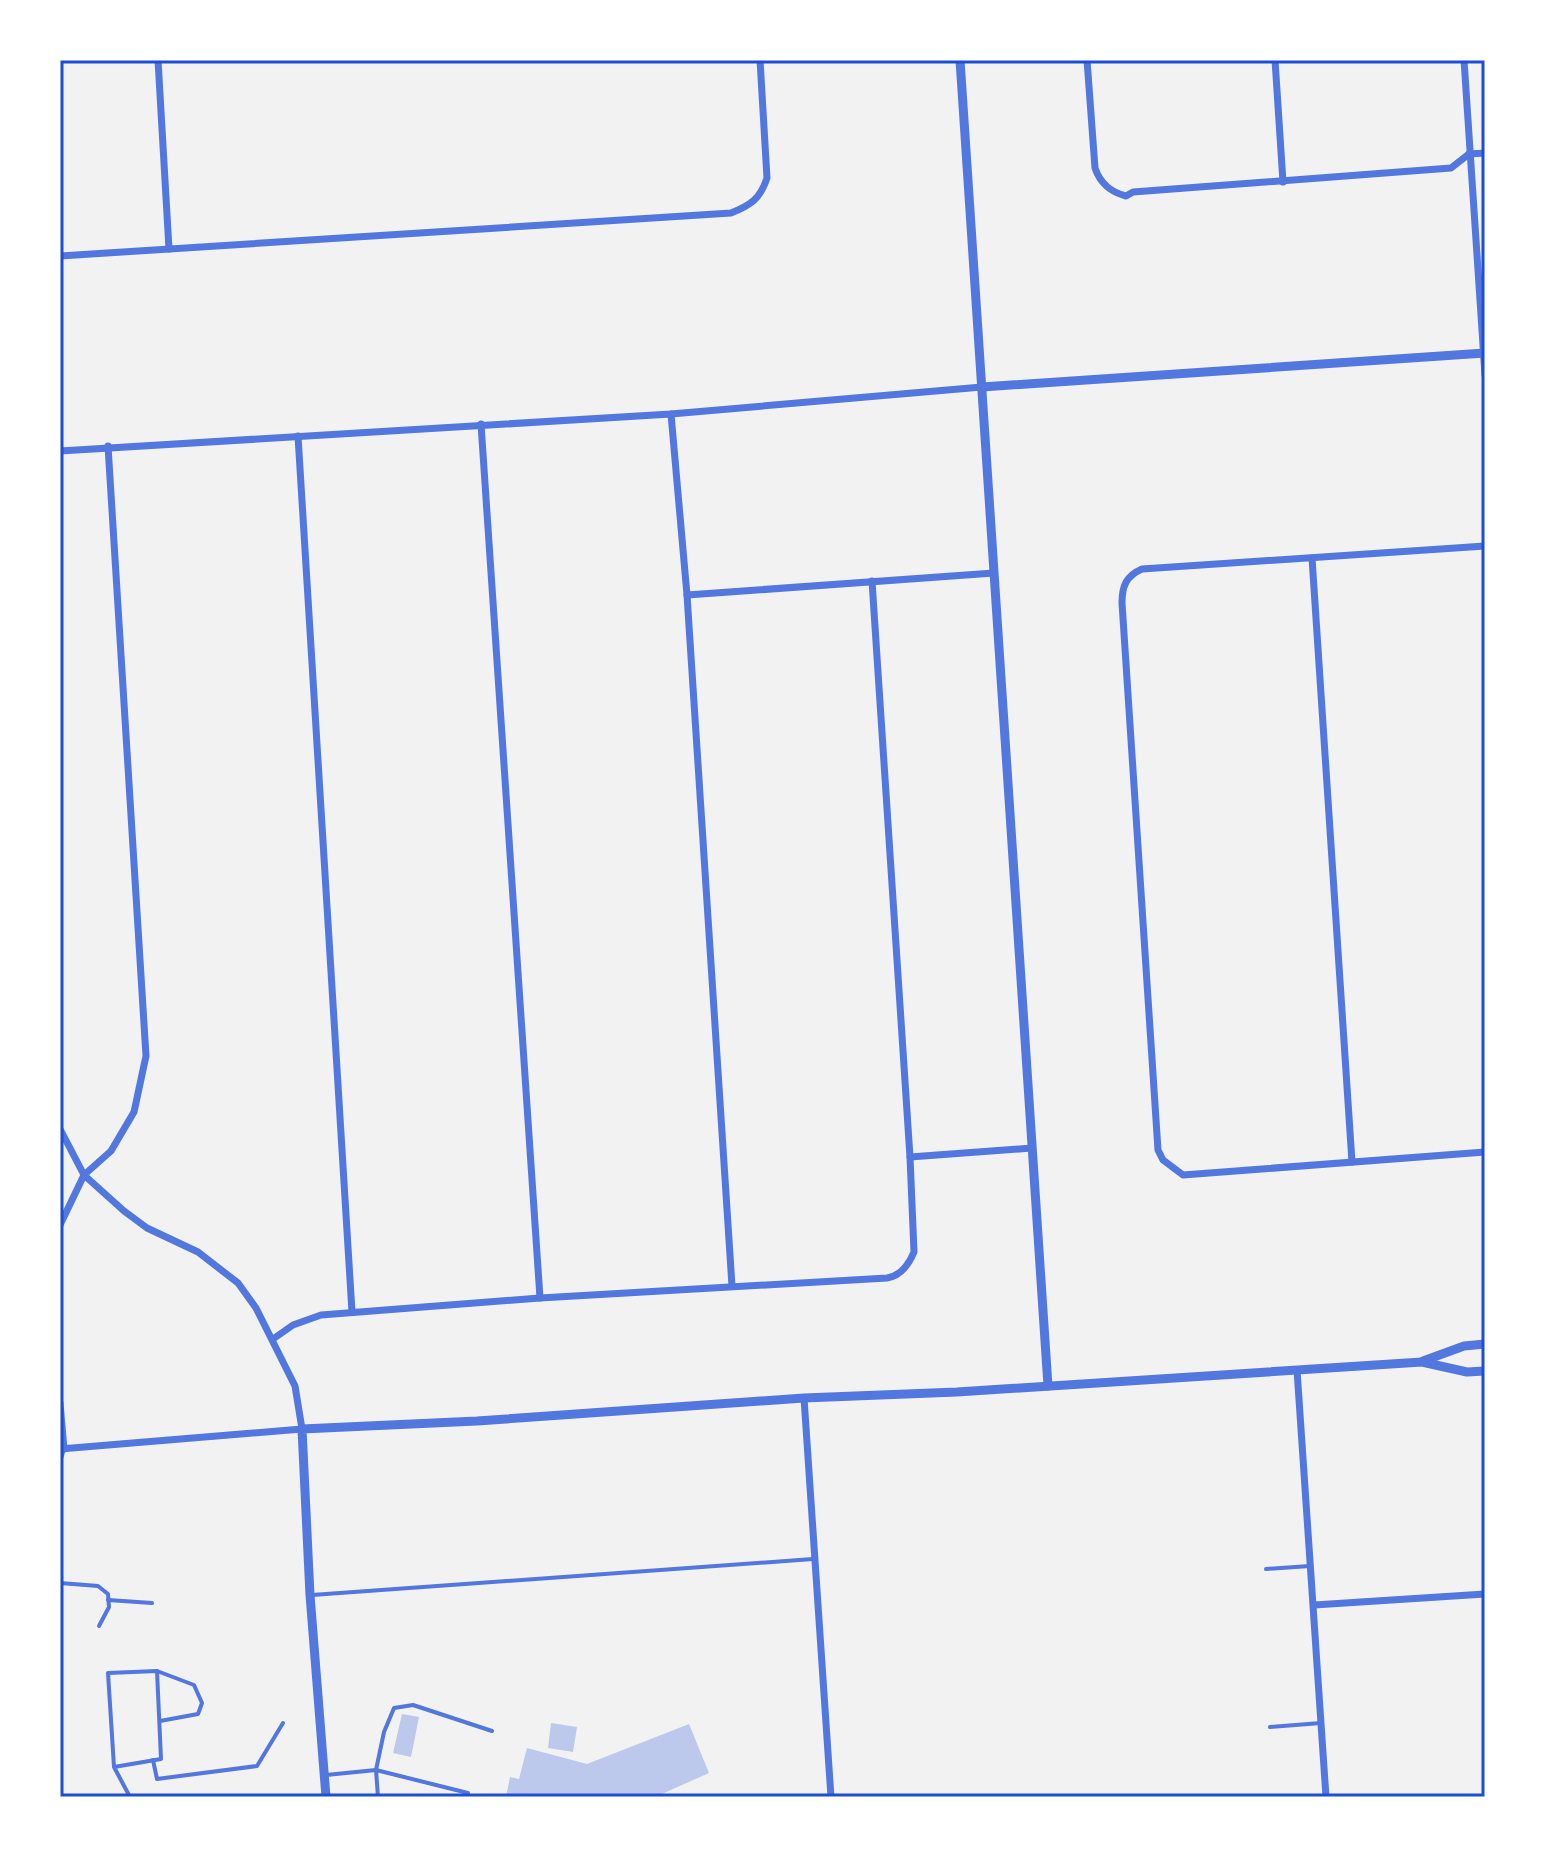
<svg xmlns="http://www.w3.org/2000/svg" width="1545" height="1857" font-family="'Varela Round',sans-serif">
<rect width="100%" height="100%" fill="#f2f2f2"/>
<!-- building -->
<g fill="#bdc9ec">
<path d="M402 1714 419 1717 411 1757 393 1753Z"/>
<path d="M551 1723 577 1727 573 1752 548 1748Z"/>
<path d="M689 1724 709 1773 655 1797H506L510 1777 519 1779 527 1748 587 1764Z"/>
</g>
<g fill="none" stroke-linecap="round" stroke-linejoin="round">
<!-- service -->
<g stroke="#5277de" stroke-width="4">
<path d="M60 1462 64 1449"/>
<path d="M1266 1569 1310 1566"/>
<path d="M60 1583 98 1586 108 1594 109 1607 99 1626"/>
<path d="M312 1595 813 1559"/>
<path d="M108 1600 152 1603"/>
<path d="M157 1671 194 1685 202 1703 198 1714 160 1721"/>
<path d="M1270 1727 1321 1723"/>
<path d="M153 1760 157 1779 257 1766 283 1723"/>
<path d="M114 1767 161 1759 157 1671 108 1673 114 1767 130 1797"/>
<path d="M326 1775 376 1770 378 1797"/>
<path d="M467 1797 468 1793 376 1770 384 1732 394 1708 413 1705 492 1731"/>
</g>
<!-- minor -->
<g stroke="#5277de" stroke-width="7">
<path d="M158 60 169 249"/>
<path d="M1087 60 1095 168C1100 183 1110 192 1126 196L1133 192 1451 168 1469 154"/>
<path d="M1275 60 1283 182"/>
<path d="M1464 60 1485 375"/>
<path d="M1469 154 1485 153"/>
<path d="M60 256 731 213C751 205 760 199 767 178L760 60"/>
<path d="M671 414 687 595 732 1286"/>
<path d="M481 424 540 1298"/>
<path d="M298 436 352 1312"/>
<path d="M60 451 671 414 982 387"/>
<path d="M1485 546 1142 569C1126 576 1122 586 1122 603L1158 1150 1163 1160 1183 1175 1485 1152"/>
<path d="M1312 558 1352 1162"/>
<path d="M687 595 994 573"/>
<path d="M60 1129 84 1175 124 1211 147 1228 198 1252 238 1283 256 1308 295 1386 302 1429 60 1449"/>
<path d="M910 1157 1032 1148"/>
<path d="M60 1225 84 1175 111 1151 134 1112 146 1056 108 446"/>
<path d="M273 1339 293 1325 321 1315 540 1298 887 1278C900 1276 909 1264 914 1252L910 1157 872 581"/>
<path d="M1297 1370 1326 1797"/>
<path d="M804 1398 831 1797"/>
<path d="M60 1403 64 1449"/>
<path d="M1314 1605 1485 1594"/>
</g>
<!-- tertiary -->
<g stroke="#5277de" stroke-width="9">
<path d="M960 60 1048 1386"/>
<path d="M982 387 1485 353"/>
<path d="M1423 1361 1464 1346 1485 1344"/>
<path d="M326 1797 310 1595 302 1429 477 1421 804 1398 957 1392 1422 1362 1467 1372 1485 1371"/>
</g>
</g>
<!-- border -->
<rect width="1545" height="1857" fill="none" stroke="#ffffff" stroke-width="124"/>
<rect x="62" y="62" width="1421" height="1733" fill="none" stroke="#1d4ed8" stroke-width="3"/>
</svg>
